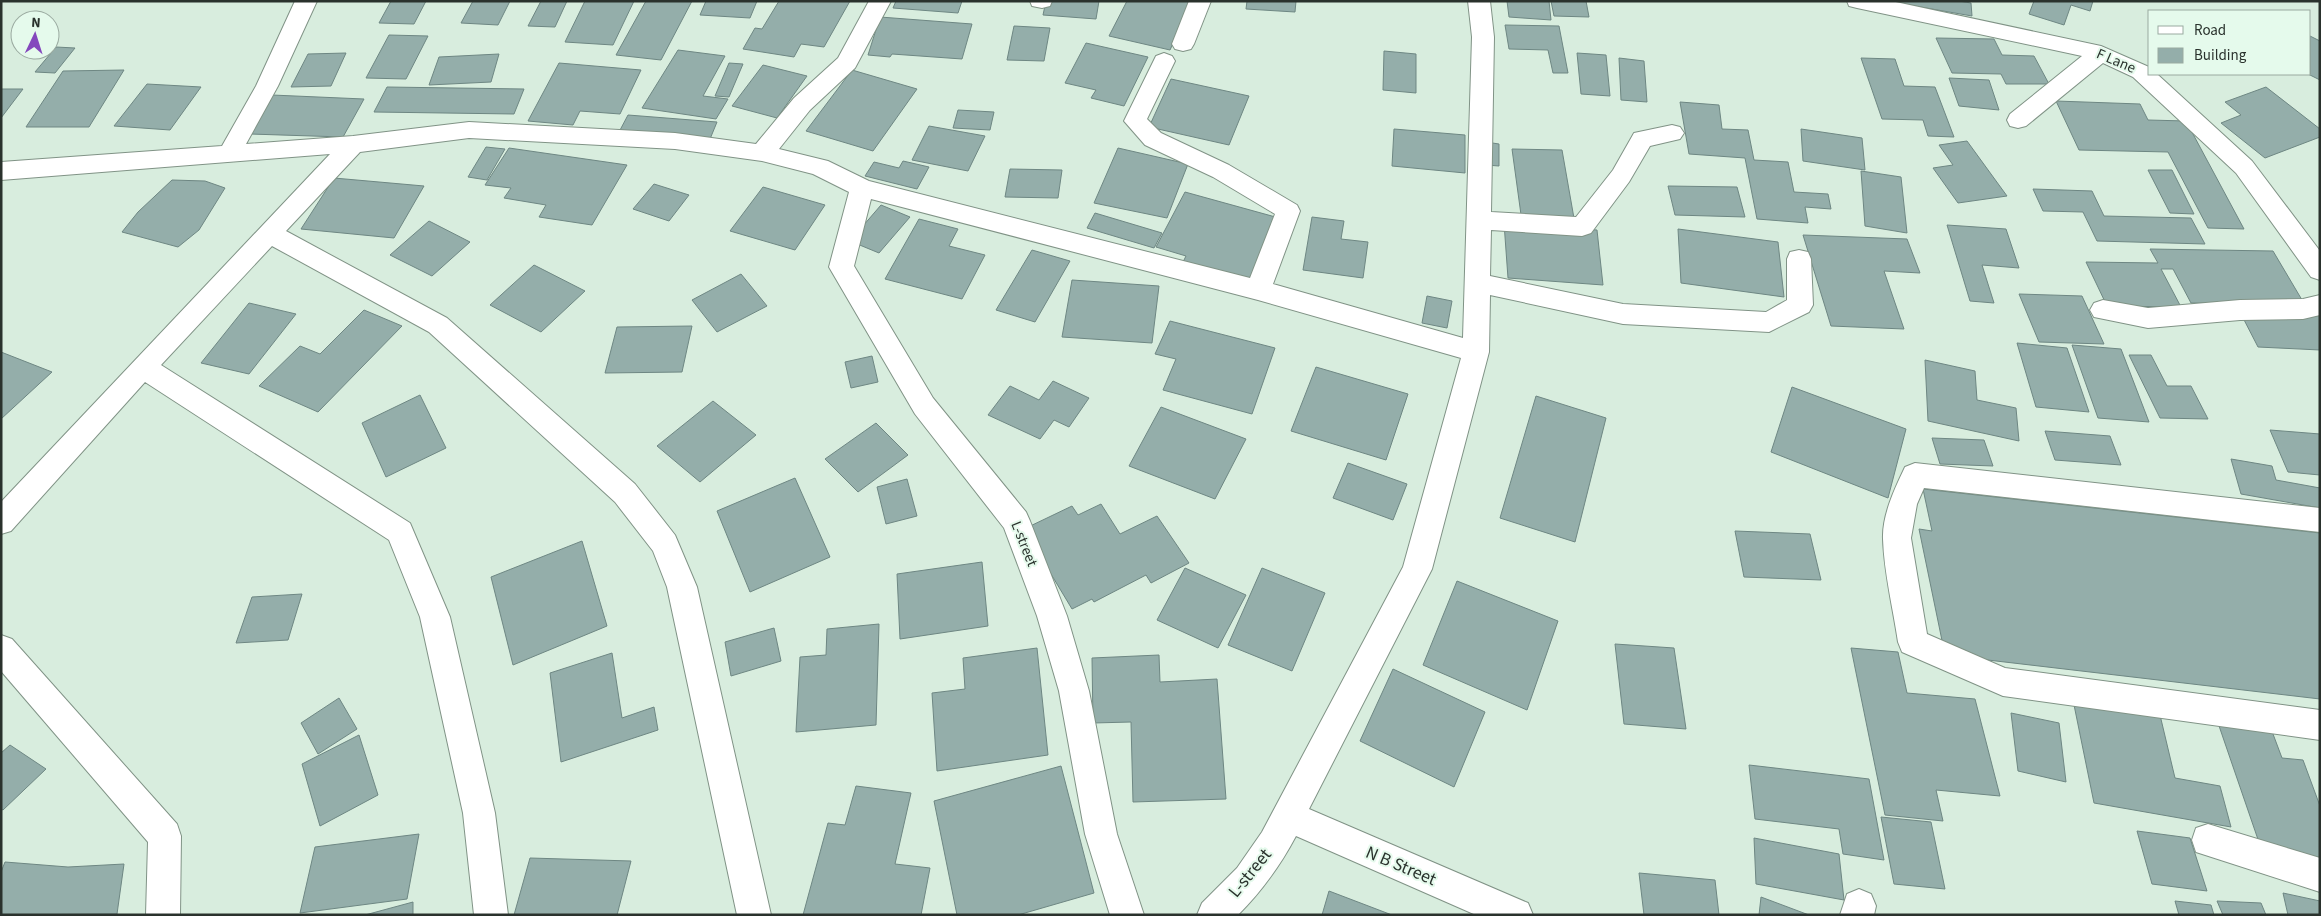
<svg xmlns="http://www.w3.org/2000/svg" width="2321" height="916" font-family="'Source Sans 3',sans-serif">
<rect width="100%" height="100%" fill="#d8edde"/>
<!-- building -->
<g fill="#94aeaa" stroke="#6e8783">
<path d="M391 1H426L414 24 379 23Z"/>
<path d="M473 1H510L498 25 461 23Z"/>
<path d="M541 1H567L555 27 528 26Z"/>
<path d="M585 1H634L613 45 565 42Z"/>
<path d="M646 1H692L661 60 616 55Z"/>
<path d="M706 1H757L750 18 700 15Z"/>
<path d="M779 1H850L824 47 801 44 794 57 743 49 755 28 762 29Z"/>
<path d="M896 1H962L958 13 893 8Z"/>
<path d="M1046 1H1099L1096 19 1043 15Z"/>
<path d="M1127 1H1193L1170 50 1109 36Z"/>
<path d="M1247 1H1296L1295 12 1246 9Z"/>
<path d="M1507 1H1549L1551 20 1509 17Z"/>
<path d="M1551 1H1586L1589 17 1554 16Z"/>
<path d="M1886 1H1959L1971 3 1972 16Z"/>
<path d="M2034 1H2093L2090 11 2071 5 2064 25 2029 14Z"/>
<path d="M880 17 972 24 962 59 892 54 890 57 868 55Z"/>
<path d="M1505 25 1559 26 1568 73H1553L1548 50 1509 49Z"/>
<path d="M1014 26 1050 28 1044 61 1007 60Z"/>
<path d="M389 35 428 36 406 79 366 78Z"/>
<path d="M2310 36 2320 41V80L2308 74H2310Z"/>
<path d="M1936 38 1994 39 2002 55 2034 56 2049 84H2006L2001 74 1952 73Z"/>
<path d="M1086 43 1148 57 1124 106 1091 98 1096 90 1065 83Z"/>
<path d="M56 47 75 48 55 73 35 72Z"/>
<path d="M678 50 725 56 703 96 728 99 716 119 642 108Z"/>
<path d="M1384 51 1416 54V93L1383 90Z"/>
<path d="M346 53 331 86 291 87 308 54Z"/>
<path d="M1577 53 1606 55 1610 96 1581 94Z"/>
<path d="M499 54 491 82 429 85 439 57Z"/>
<path d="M1619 58 1644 61 1647 102 1621 100Z"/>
<path d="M1861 58 1895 59 1904 86 1935 87 1954 137 1928 136 1923 120 1882 119Z"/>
<path d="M559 63 641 70 620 114 580 111 573 125 528 121Z"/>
<path d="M729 63 743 64 729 97 715 96Z"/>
<path d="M763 65 807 76 777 118 732 106Z"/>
<path d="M124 70 89 127H26L63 71Z"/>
<path d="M852 70 917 89 873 151 806 131Z"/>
<path d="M1949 78 1989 80 1999 110 1959 106Z"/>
<path d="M1171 79 1249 96 1229 145 1149 127Z"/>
<path d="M147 84 201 87 170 130 114 126Z"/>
<path d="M387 87 524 89 514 114 374 112Z"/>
<path d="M2266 87 2320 129V137L2265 158 2221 123 2241 115 2225 102Z"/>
<path d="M1 89H23L1 118Z"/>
<path d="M272 95 364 99 343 137 250 134Z"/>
<path d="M2056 101 2140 104 2148 120 2186 121 2244 229 2208 228 2168 152 2079 150Z"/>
<path d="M1680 102 1719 105 1722 129 1748 130 1754 160 1788 162 1794 192 1828 194 1831 209 1805 207 1808 223 1757 219 1745 158 1689 154Z"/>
<path d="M958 110 994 112 990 130 953 128Z"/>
<path d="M628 115 717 122 710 139 619 132Z"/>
<path d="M929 126 985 136 968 171 912 160Z"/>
<path d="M1394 129 1465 135V173L1392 166Z"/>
<path d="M1801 129 1862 138 1865 170 1803 161Z"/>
<path d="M1967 141 2007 196 1958 203 1933 168 1953 165 1939 145Z"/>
<path d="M1486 142 1499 144V166L1486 165Z"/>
<path d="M486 147 505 149 487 180 468 177Z"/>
<path d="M509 148 627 165 592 225 539 217 546 205 504 198 511 188 485 185Z"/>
<path d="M1118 148 1188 164 1167 218 1094 203Z"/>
<path d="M1512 149 1562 150 1575 224 1522 222Z"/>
<path d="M903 161 929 167 917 189 865 176 874 162 899 168Z"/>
<path d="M1010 169 1062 170 1058 198 1005 197Z"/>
<path d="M2148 170H2172L2194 214 2170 213Z"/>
<path d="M1861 171 1901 177 1907 233 1865 226Z"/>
<path d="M334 178 424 186 394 238 301 229Z"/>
<path d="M172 180 205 181 225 188 199 230 178 247 122 232 138 212Z"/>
<path d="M654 184 689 195 669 221 633 209Z"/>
<path d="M1668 186 1737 187 1745 217 1675 215Z"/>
<path d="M763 187 825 205 795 250 730 231Z"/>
<path d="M2033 189 2092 191 2104 216 2191 218 2205 244 2097 241 2083 212 2043 211Z"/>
<path d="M1185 192 1279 218 1249 282 1182 264 1186 256 1156 247Z"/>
<path d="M881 205 910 217 879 253 850 241Z"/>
<path d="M1095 213 1162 233 1154 248 1087 228Z"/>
<path d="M1312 217 1344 221 1341 239 1368 242 1363 278 1303 270Z"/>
<path d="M919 219 958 229 949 246 985 255 962 299 885 279Z"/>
<path d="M429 221 470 242 432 276 390 255Z"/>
<path d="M1504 223 1597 230 1603 285 1508 278Z"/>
<path d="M1947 225 2006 229 2019 268 1982 265 1994 303 1970 301Z"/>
<path d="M1678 229 1778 242 1784 297 1681 283Z"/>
<path d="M1803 235 1907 239 1920 273 1884 271 1904 329 1831 326Z"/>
<path d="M2150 249 2273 251 2305 305 2191 303 2173 269H2161L2181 307 2107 306 2086 262 2158 263Z"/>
<path d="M1032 250 1070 261 1035 322 996 310Z"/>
<path d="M534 265 585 291 541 332 490 305Z"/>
<path d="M741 274 767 306 717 332 692 300Z"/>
<path d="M1072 280 1159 286 1152 343 1062 337Z"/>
<path d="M2019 294 2082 296 2104 344 2039 342Z"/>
<path d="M1427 296 1452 301 1447 328 1422 323Z"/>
<path d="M249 303 296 314 249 374 201 363Z"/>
<path d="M364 310 402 326 318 412 259 386 300 346 320 354Z"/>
<path d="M2240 312 2320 315V350L2258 347Z"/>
<path d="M1170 321 1275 348 1252 414 1163 390 1176 359 1155 354Z"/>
<path d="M692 326 682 372 605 373 617 327Z"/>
<path d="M2017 343 2067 348 2089 412 2036 407Z"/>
<path d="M2072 345 2121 349 2149 422 2098 418Z"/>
<path d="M1 352 52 372 1 419Z"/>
<path d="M2129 355H2151L2167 386H2191L2208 419 2160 418Z"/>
<path d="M872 356 878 382 851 388 845 362Z"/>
<path d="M1925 360 1975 371 1977 400 2016 408 2019 441 1928 421Z"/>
<path d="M1316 367 1408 394 1386 460 1291 431Z"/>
<path d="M1053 381 1089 398 1069 427 1054 420 1040 439 988 415 1010 386 1039 400Z"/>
<path d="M1792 387 1906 429 1888 498 1771 452Z"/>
<path d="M420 395 446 448 386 477 362 423Z"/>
<path d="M1536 396 1606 418 1575 542 1500 518Z"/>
<path d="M713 401 756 435 700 482 657 446Z"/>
<path d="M1161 407 1246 439 1215 499 1129 466Z"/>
<path d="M876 423 908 455 858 492 825 459Z"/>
<path d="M2270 430 2320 434V475L2288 472Z"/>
<path d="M2045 431 2110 436 2121 465 2055 460Z"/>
<path d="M1932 438 1984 440 1993 466 1940 464Z"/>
<path d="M2231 459 2272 466 2276 480 2320 488V508L2241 494Z"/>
<path d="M1348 463 1407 484 1393 520 1333 498Z"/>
<path d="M795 478 830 557 750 592 717 511Z"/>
<path d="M907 479 917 516 886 524 877 487Z"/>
<path d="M1923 489 2320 533V699L1945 655 1919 529 1932 531Z"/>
<path d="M1101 504 1120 534 1157 516 1189 563 1151 583 1146 575 1094 602 1092 599 1072 609 1024 529 1072 506 1078 515Z"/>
<path d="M1735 531 1810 534 1821 580 1744 577Z"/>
<path d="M582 541 607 626 513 665 491 577Z"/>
<path d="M982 562 988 626 900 639 897 574Z"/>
<path d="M1185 568 1246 595 1218 648 1157 620Z"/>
<path d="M1262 568 1325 593 1292 671 1228 645Z"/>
<path d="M1457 581 1558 621 1527 710 1423 665Z"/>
<path d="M302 594 288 640 236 643 252 597Z"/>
<path d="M879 624 876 725 796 732 800 657 826 655 827 629Z"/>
<path d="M774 628 781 661 731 676 725 642Z"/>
<path d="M1615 644 1674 648 1686 729 1624 724Z"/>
<path d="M1037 648 1048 755 937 771 932 693 965 689 963 658Z"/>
<path d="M1851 648 1898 652 1907 693 1975 699 2000 796 1936 790 1943 821 1885 815Z"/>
<path d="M612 653 622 718 654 707 658 730 561 762 550 673Z"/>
<path d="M1159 655 1160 682 1217 679 1226 799 1133 802 1131 722 1093 723 1092 658Z"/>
<path d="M1393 669 1485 712 1454 787 1360 741Z"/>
<path d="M339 698 357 729 318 754 301 723Z"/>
<path d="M2073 700 2160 715 2175 778 2220 786 2231 827 2094 803Z"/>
<path d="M2011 713 2059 723 2066 782 2018 771Z"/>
<path d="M2217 720 2270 726 2282 758 2303 760 2320 806V861L2263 854Z"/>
<path d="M359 735 378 795 320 826 302 764Z"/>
<path d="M10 745 46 769 3 810 1 809V753Z"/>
<path d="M1749 765 1869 779 1884 860 1843 854 1839 829 1755 819Z"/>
<path d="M1061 766 1094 893 1018 915H957L934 801Z"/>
<path d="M856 786 911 793 895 864 930 868 921 915H803L828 823 845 825Z"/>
<path d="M1881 817 1931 822 1945 889 1894 884Z"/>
<path d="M2137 831 2190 838 2207 891 2152 884Z"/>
<path d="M419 834 407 899 300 913 315 847Z"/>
<path d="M1754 838 1839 854 1844 900 1756 884Z"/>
<path d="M530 858 631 861 617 915H514Z"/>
<path d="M5 862 68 867 124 864 117 914 1 915V872Z"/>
<path d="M1639 873 1715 880 1719 915H1644Z"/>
<path d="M1329 891 1392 915H1322Z"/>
<path d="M2283 893 2320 901V915H2288Z"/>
<path d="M1761 897 1809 915H1759Z"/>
<path d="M2175 901 2211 905 2214 915H2179Z"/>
<path d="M2217 901 2261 903 2266 915H2223Z"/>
<path d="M413 902V915H365Z"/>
</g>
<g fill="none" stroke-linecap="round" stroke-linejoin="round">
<defs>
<g id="minor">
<path d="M295 1H317L278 86 246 144 353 136 469 122 675 133 756 144 794 98 838 58 869 1H891L855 68 810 110 779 149 828 161 869 181 1250 278 1275 214 1213 177 1145 145 1124 121 1156 56 1164 53 1172 56 1175 61 1147 119 1161 133 1229 165 1297 205 1300 211 1273 284 1463 338 1472 37 1468 1H1490L1494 37 1491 212 1576 217 1613 170 1634 133 1672 125 1680 127 1684 133 1680 139 1650 146 1629 182 1591 233 1582 236 1491 230 1490 276 1623 304 1766 312 1787 300V259L1790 252 1799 250 1808 252 1811 259 1813 305 1809 312 1769 332 1623 324 1490 295 1489 352 1432 569 1309 809 1528 903 1533 915H1476L1296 836C1280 866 1262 891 1238 915H1197L1202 903 1237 868 1262 832 1403 567 1461 358 1258 300 871 199 854 266 933 398 1026 512 1030 521 1067 616 1089 691 1117 834 1144 915H1110L1085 834 1059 691 1037 616 1004 528 915 414 829 267 849 192 813 174 762 161 675 149 469 138 360 152 286 231 447 318 635 484 675 535 697 587 771 915H737L667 587 653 551 615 502 429 332 272 246 161 365 410 523 450 617 495 813 508 915H474L463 813 420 617 389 540 145 382 11 531 1 534V502L330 154 1 180V162L222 146 256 86Z"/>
<path d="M1030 1H1052L1050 6 1042 8 1032 6Z"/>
<path d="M1189 1H1211L1194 44 1191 49 1183 51 1175 49 1172 44Z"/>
<path d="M1847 1H1891L2101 46 2149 67 2150 74H2157L2252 161 2320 251V280L2311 277 2236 173 2133 77 2103 63 2026 126 2018 128 2010 126 2007 120 2010 114 2082 56 1857 8 1849 6Z"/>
<path d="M2320 295V315L2303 319 2240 320 2148 328 2094 317 2090 310 2094 303 2103 300 2148 308 2240 300 2303 299Z"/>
<path d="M1915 463 2320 508V532L1924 488 1917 504 1911 538 1927 634 2005 668 2320 710V740L2003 696 1902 652 1898 642C1893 608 1884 573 1883 539 1882 515 1895 488 1905 467Z"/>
<path d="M1 635 12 639 177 824 181 836 180 915H146L148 842 1 671Z"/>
<path d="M2208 824 2320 858V892L2196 852 2192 840 2196 828Z"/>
<path d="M1859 889 1871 894 1876 906 1874 915H1840L1847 894Z"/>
</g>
</defs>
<!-- minor casing -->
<use href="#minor" stroke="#809386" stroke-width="2"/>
<!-- minor -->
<use href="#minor" fill="#fff" fill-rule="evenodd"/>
</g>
<g text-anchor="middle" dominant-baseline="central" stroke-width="4" stroke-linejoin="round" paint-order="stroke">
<!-- street labels -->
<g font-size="15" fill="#2a322d" stroke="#e5faec">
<text transform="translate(2116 61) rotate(23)">F Lane</text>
<text transform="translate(1024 544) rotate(68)">L-street</text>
</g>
<!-- near-street labels -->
<g font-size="18" fill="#2a322d" stroke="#e5faec">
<text transform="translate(1401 866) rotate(23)">N B Street</text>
<text transform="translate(1250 873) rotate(-51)">L-street</text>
</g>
</g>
<!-- border -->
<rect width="2321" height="916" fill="none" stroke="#2a322d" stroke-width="5"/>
<!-- legend -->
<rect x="2148" y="10" width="162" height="65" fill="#e5faec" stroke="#9aaaa0"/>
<rect x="2158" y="26" width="25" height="8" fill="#ffffff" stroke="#9aaaa0"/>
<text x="2194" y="35" font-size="15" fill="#2a322d">Road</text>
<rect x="2158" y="48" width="25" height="15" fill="#94aeaa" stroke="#9aaaa0"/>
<text x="2194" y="60" font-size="15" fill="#2a322d">Building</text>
<!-- north arrow -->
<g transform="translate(35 35) rotate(4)"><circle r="24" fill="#e5faec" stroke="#9aaaa0"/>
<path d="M0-4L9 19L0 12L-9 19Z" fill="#8447bd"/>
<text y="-8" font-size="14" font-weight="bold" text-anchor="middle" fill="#2a322d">N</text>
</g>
</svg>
